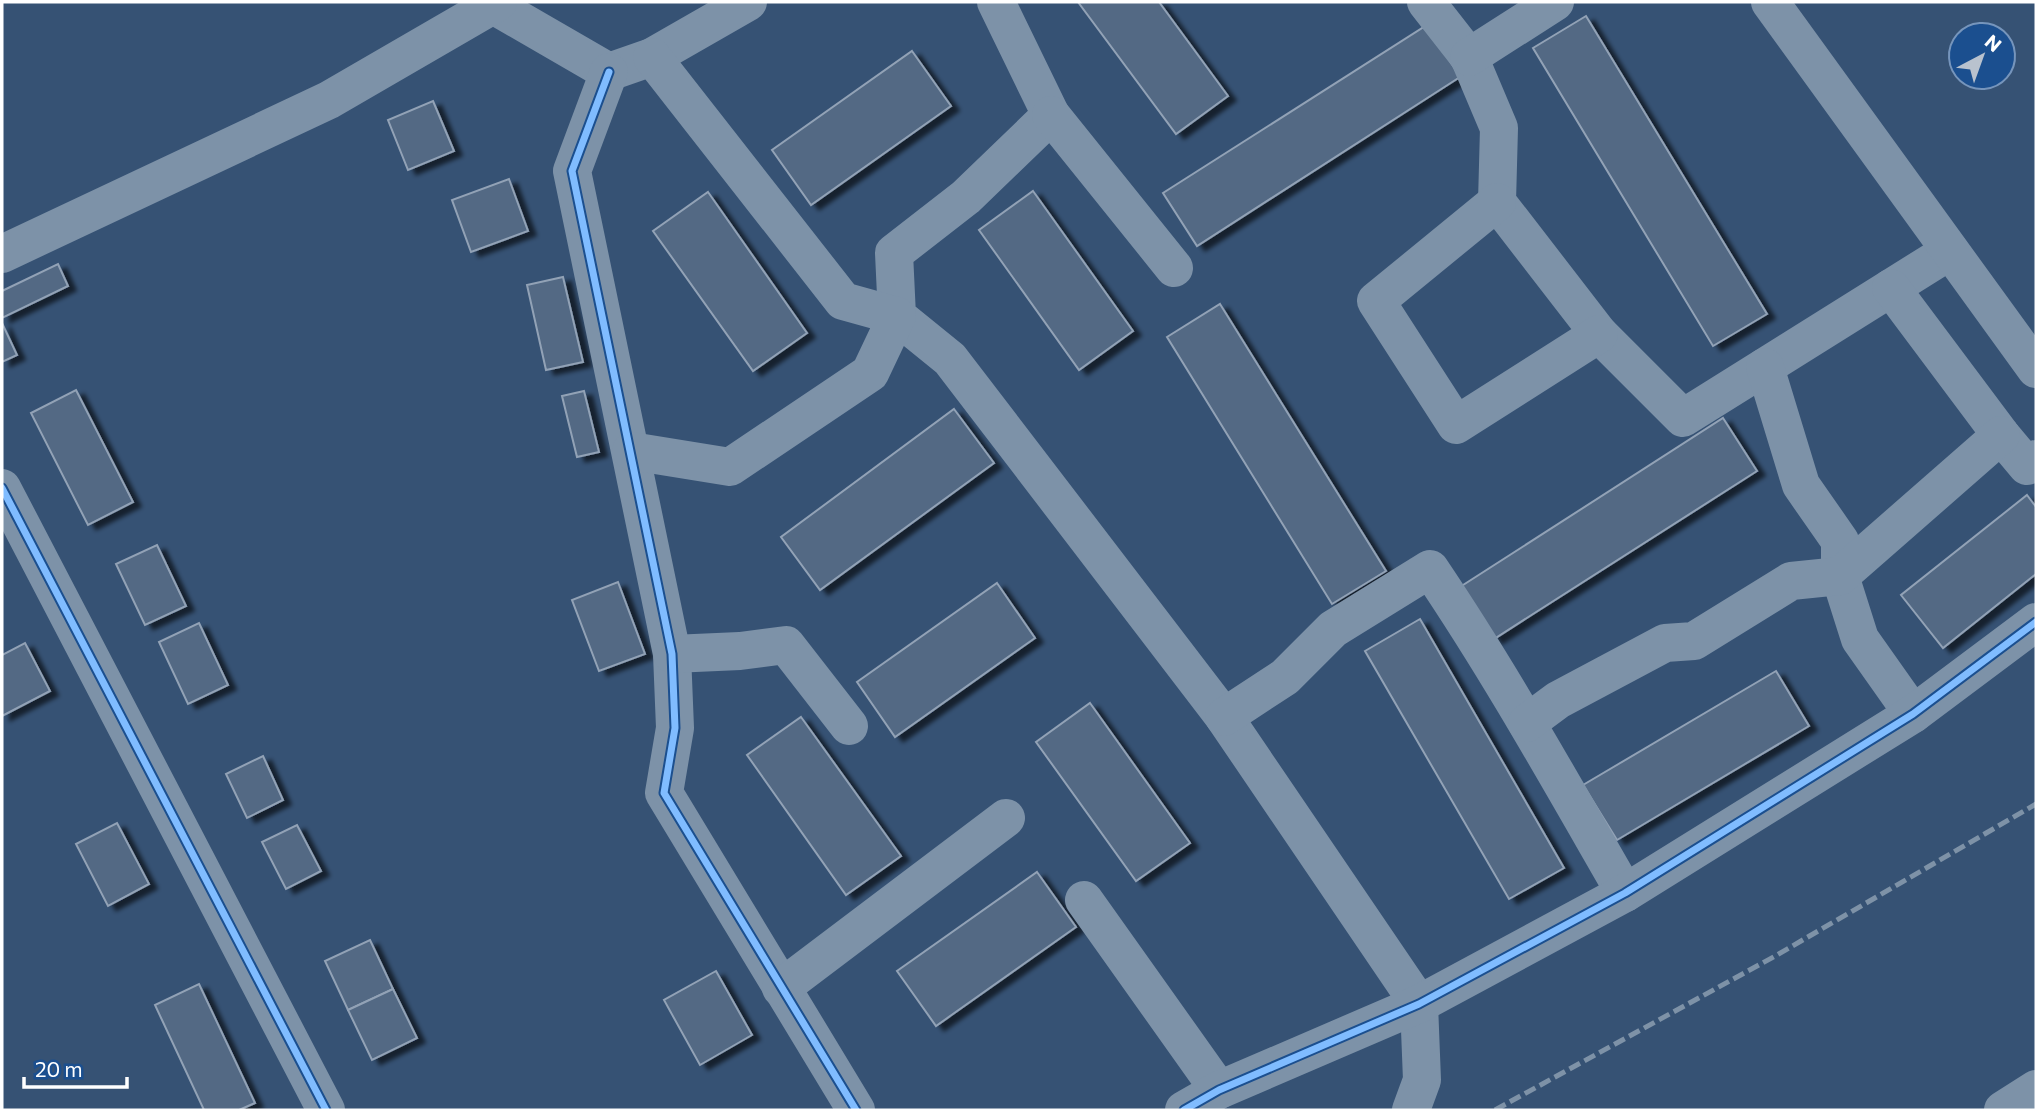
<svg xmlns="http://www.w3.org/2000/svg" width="2038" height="1112" font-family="Commissioner,sans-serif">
<defs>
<filter id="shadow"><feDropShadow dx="8" dy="4.5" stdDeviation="2" flood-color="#0009"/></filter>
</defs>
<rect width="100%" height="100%" fill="#365274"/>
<!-- building -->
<g fill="#526984" stroke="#92a2b6" stroke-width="2" filter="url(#shadow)">
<path d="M1078 2H1159L1228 96 1176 134Z"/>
<path d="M1586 16 1767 314 1713 346 1533 48Z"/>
<path d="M1427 25 1460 77 1197 246 1163 193Z"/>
<path d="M912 51 951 106 811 205 772 150Z"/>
<path d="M433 101 454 151 408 170 388 120Z"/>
<path d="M509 179 528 231 471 252 452 200Z"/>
<path d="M1033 191 1133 331 1079 370 979 230Z"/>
<path d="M708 192 807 333 753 371 653 231Z"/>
<path d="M58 264 68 286 2 318V291Z"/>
<path d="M563 277 583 362 546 370 527 285Z"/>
<path d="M1220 304 1386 571 1332 604 1167 337Z"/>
<path d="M2 323 17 355 2 362Z"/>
<path d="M76 390 133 502 88 525 31 413Z"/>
<path d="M584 391 599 452 577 457 562 396Z"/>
<path d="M954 409 994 463 820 590 781 537Z"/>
<path d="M1723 418 1757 471 1494 639 1460 587Z"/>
<path d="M2027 495 2036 507V574L1943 648 1901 595Z"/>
<path d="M157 545 186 606 145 625 116 564Z"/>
<path d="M618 582 645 654 599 671 572 600Z"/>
<path d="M997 583 1035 638 895 737 857 682Z"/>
<path d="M1420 619 1564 868 1509 899 1365 651Z"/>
<path d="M199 623 228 685 188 704 159 642Z"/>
<path d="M25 643 50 691 2 716V655Z"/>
<path d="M1776 671 1809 726 1617 840 1583 785Z"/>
<path d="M1090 703 1190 843 1136 881 1036 742Z"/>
<path d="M801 717 901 856 846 895 747 755Z"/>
<path d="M263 756 283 800 247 818 226 774Z"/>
<path d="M117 823 149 884 108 906 76 844Z"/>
<path d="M297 825 321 871 286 889 262 842Z"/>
<path d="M1037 872 1076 927 936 1026 897 971Z"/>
<path d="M370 940 393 989 348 1010 325 961Z"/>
<path d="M716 971 752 1035 700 1065 664 1000Z"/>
<path d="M199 984 255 1103 239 1110H204L155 1005Z"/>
<path d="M393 989 417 1038 372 1060 348 1010Z"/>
</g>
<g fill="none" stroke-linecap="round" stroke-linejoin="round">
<!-- minor -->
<g stroke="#7d92a8" stroke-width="38">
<path d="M488 2 609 72 652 57 748 2"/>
<path d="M996 2 1051 115 966 197 894 253 897 316 950 359 1224 717 1419 1004 1422 1080 1411 1110"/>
<path d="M1426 2 1469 57 1499 128 1497 202 1599 334 1683 418 1950 251"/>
<path d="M1770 2 2036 369"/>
<path d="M1469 57 1555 2"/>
<path d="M609 72 572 171 672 654 675 728 664 793 856 1110"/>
<path d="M1051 115 1174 268"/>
<path d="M1497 202 1376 301 1456 425 1599 334"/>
<path d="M2 254 329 100 498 2"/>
<path d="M1891 288 2001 435 2027 466 2036 459"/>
<path d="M1765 367 1801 485 1840 541V576L1860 639 1913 714"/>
<path d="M631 451 730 467 870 373 897 316 843 301 652 57"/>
<path d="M2 488 326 1110"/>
<path d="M672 654 740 651 786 645 849 726"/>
<path d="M1224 717 1285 677 1333 629 1430 569C1501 674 1562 784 1625 893"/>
<path d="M1527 723 1558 700 1665 643 1694 641 1791 581 1840 576 2001 435"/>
<path d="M1084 900 1219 1090"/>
<path d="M781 988 1006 818"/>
<path d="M1184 1110 1219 1090 1419 1004 1625 893 1913 714 2036 622"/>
<path d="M2003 1110 2036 1089"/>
</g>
<!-- rail -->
<path stroke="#7e92a7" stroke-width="5" stroke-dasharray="12 5" stroke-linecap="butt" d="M1495 1110 1777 955 2036 804"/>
<defs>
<g id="cycleway">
<path d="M609 72 572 171 672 654 675 728 664 793 856 1110"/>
<path d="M2 488 326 1110"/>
<path d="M1184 1110 1219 1090 1419 1004 1625 893 1913 714 2036 622"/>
</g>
</defs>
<!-- cycleway casing -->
<use href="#cycleway" stroke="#1b4f8f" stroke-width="11"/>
<!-- cycleway -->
<use href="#cycleway" stroke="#80bcff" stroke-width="7"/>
</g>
<!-- border -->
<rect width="2038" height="1112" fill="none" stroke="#ffffff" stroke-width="7"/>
<!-- north arrow -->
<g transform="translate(1982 56) rotate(41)"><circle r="33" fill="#1b4f8f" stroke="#7695bc" stroke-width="2"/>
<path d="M0-5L12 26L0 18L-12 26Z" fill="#b9c2ce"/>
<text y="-10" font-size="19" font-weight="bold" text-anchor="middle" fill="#ffffff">N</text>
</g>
<!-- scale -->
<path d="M24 1077v10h103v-10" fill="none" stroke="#ffffff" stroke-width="3.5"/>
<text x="35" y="1077" font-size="21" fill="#ffffff" stroke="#1b4f8f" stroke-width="5" paint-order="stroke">20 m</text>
</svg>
